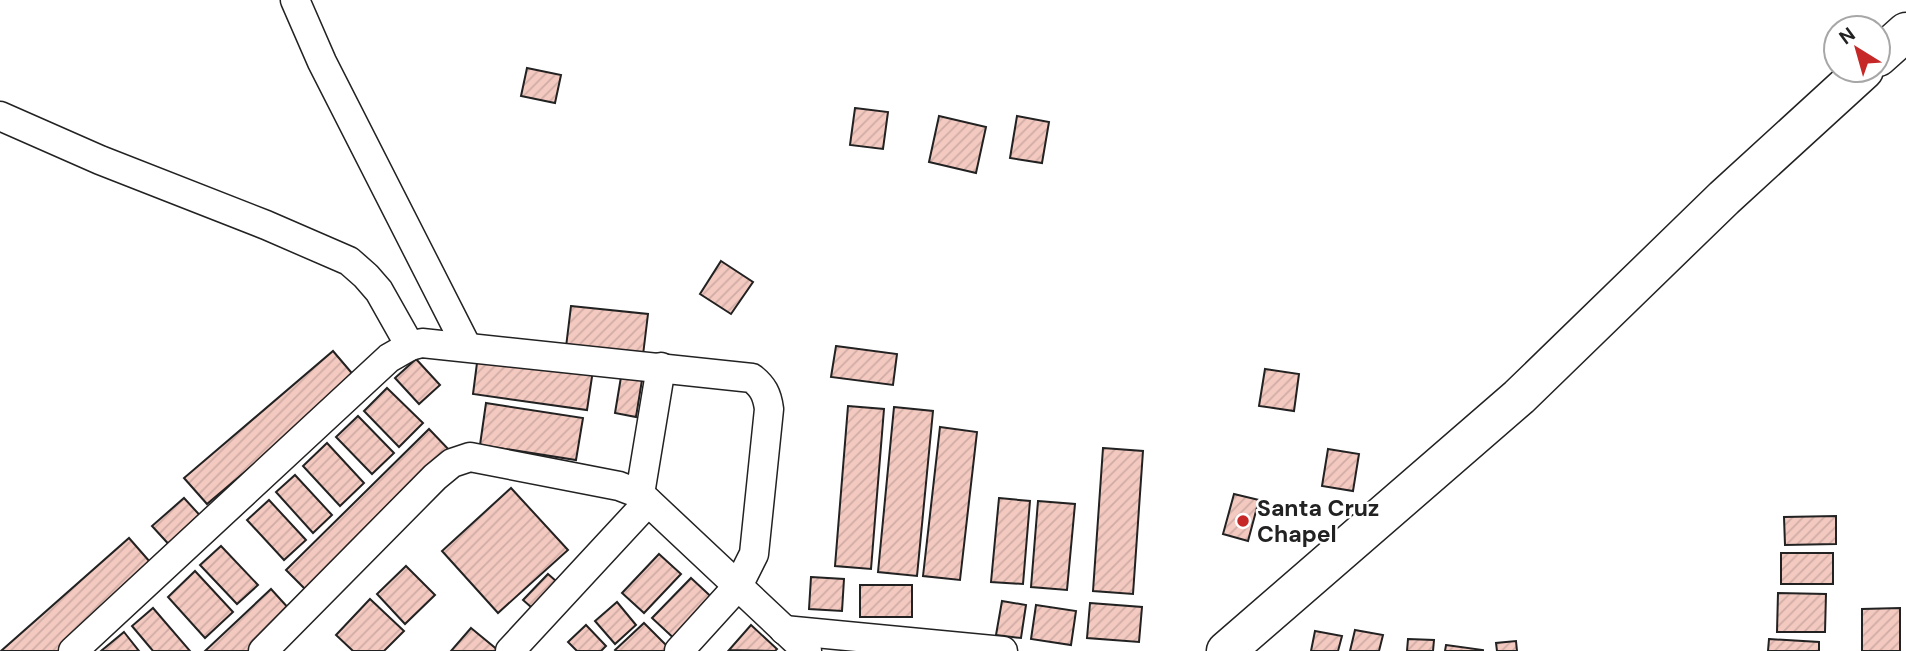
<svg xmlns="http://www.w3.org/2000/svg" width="1906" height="651" font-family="'DM Sans',sans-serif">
<defs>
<pattern id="building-hatch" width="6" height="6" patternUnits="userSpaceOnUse" patternTransform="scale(1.75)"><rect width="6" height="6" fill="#f3c9c0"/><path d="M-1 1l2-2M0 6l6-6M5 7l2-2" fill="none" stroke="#d0aca5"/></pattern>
</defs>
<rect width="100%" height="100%" fill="#fff"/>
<!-- building -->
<g fill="url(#building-hatch)" stroke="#222" stroke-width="2">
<path d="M527 68 561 75 555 103 521 96Z"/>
<path d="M855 108 888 112 883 149 850 145Z"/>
<path d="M939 116 986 127 976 173 929 162Z"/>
<path d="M1017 116 1049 122 1042 163 1010 158Z"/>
<path d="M721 261 753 282 731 314 700 294Z"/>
<path d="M571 306 648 314 643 355 566 347Z"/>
<path d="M836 346 897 354 893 385 831 377Z"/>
<path d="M333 351 356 378 207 504 184 478Z"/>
<path d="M478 355 593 370 587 410 473 394Z"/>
<path d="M416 359 440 385 419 404 395 378Z"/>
<path d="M1265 369 1299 374 1294 411 1259 406Z"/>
<path d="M621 377 642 380 636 417 615 413Z"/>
<path d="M387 388 423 423 399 447 364 411Z"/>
<path d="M486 403 583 418 576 460 480 445Z"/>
<path d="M848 406 884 409 871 569 835 566Z"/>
<path d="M894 407 933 411 917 576 878 572Z"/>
<path d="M358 416 394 453 372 474 336 437Z"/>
<path d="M940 427 977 432 960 580 923 576Z"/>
<path d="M429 429 452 453 310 594 286 570Z"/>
<path d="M327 443 364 483 340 506 303 466Z"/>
<path d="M1103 448 1143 451 1133 594 1093 591Z"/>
<path d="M1328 449 1359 454 1353 491 1322 486Z"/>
<path d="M295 475 332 515 313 533 276 492Z"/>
<path d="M511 488 568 550 498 613 442 551Z"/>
<path d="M1234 494 1259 500 1248 541 1223 534Z"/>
<path d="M184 498 206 522 174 550 152 526Z"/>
<path d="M999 498 1030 501 1023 584 991 582Z"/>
<path d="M269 500 306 540 284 560 247 520Z"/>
<path d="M1038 501 1075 504 1067 590 1031 587Z"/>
<path d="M1836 516V544L1785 545 1784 517Z"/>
<path d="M129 538 157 570 65 651H1Z"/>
<path d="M221 546 258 585 237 604 200 565Z"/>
<rect x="1781" y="553" width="52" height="31"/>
<path d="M659 554 681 574 644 613 622 593Z"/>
<path d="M406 566 435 595 405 624 377 594Z"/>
<path d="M195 571 233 612 205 638 168 597Z"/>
<path d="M548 574 564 588 539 614 523 600Z"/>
<path d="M811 577 844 579 842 611 809 609Z"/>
<path d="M691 578 718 603 679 643 652 618Z"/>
<rect x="860" y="585" width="52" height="32"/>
<path d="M271 589 291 611 249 651H205Z"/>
<path d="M1778 593 1826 594 1825 632H1777Z"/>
<path d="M370 599 404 631 384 651H353L336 635Z"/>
<path d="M1002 601 1026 605 1021 638 996 635Z"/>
<path d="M617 602 636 625 615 644 595 621Z"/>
<path d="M1090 603 1142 607 1139 642 1087 638Z"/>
<path d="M1036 605 1076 611 1071 645 1031 639Z"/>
<path d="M153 608 190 651H153L132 626Z"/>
<path d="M1900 608V651H1862V609Z"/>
<path d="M644 623 672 651H616L615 650Z"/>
<path d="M586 625 606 646 601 651H577L568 642Z"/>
<path d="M751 625 777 649 775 651 729 650Z"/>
<path d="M471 628 499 651H451Z"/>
<path d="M1355 630 1383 635 1379 651H1350Z"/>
<path d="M1315 631 1342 636 1338 651H1311Z"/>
<path d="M124 632 139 651H101Z"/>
<path d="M1408 639 1434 640 1433 651H1407Z"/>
<path d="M1769 639 1819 642V651H1768Z"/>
<path d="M1516 641 1517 651H1497L1496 643Z"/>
<path d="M1446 645 1483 650V651H1445Z"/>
</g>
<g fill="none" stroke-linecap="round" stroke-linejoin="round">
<defs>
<g id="street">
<path d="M295 0 322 62 467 347"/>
<path d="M0 116 100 160 266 225 349 261 366 276 379 291 410 346"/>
<path d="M640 494 661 367"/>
<path d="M784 630 1003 651"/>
<path d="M73 651 389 358 410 346 422 343 752 378C763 387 767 394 769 409L754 554 738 586 679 651"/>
<path d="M263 651 435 477 452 463 470 457 619 486 640 494 807 651"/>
<path d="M510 651 648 502"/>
</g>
<g id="secondary">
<path d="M1878 57 1906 32"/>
<path d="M1226 651 1519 397 1724 198 1864 70"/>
</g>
</defs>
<!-- street casing -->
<use href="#street" stroke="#222" stroke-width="31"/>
<!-- secondary casing -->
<use href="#secondary" stroke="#222" stroke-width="41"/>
<!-- street -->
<use href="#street" stroke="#fff" stroke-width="28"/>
<!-- secondary -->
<use href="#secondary" stroke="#fff" stroke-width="38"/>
</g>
<!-- markers -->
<circle fill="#c62828" stroke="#fff" stroke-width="2.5" cx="1243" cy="521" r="7"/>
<g text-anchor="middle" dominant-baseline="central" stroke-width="5" stroke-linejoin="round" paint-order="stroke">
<!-- poi labels -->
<g font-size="23" font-weight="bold" fill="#222" stroke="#fff" text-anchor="start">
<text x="1257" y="508">Santa Cruz<tspan x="1257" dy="26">Chapel</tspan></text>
</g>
</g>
<!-- north arrow -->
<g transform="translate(1857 49) rotate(323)"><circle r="33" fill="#ffffff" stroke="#a7a7a7" stroke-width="2"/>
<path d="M0-5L12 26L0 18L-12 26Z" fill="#c62828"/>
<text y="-10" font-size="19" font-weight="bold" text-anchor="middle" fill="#222222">N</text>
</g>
</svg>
